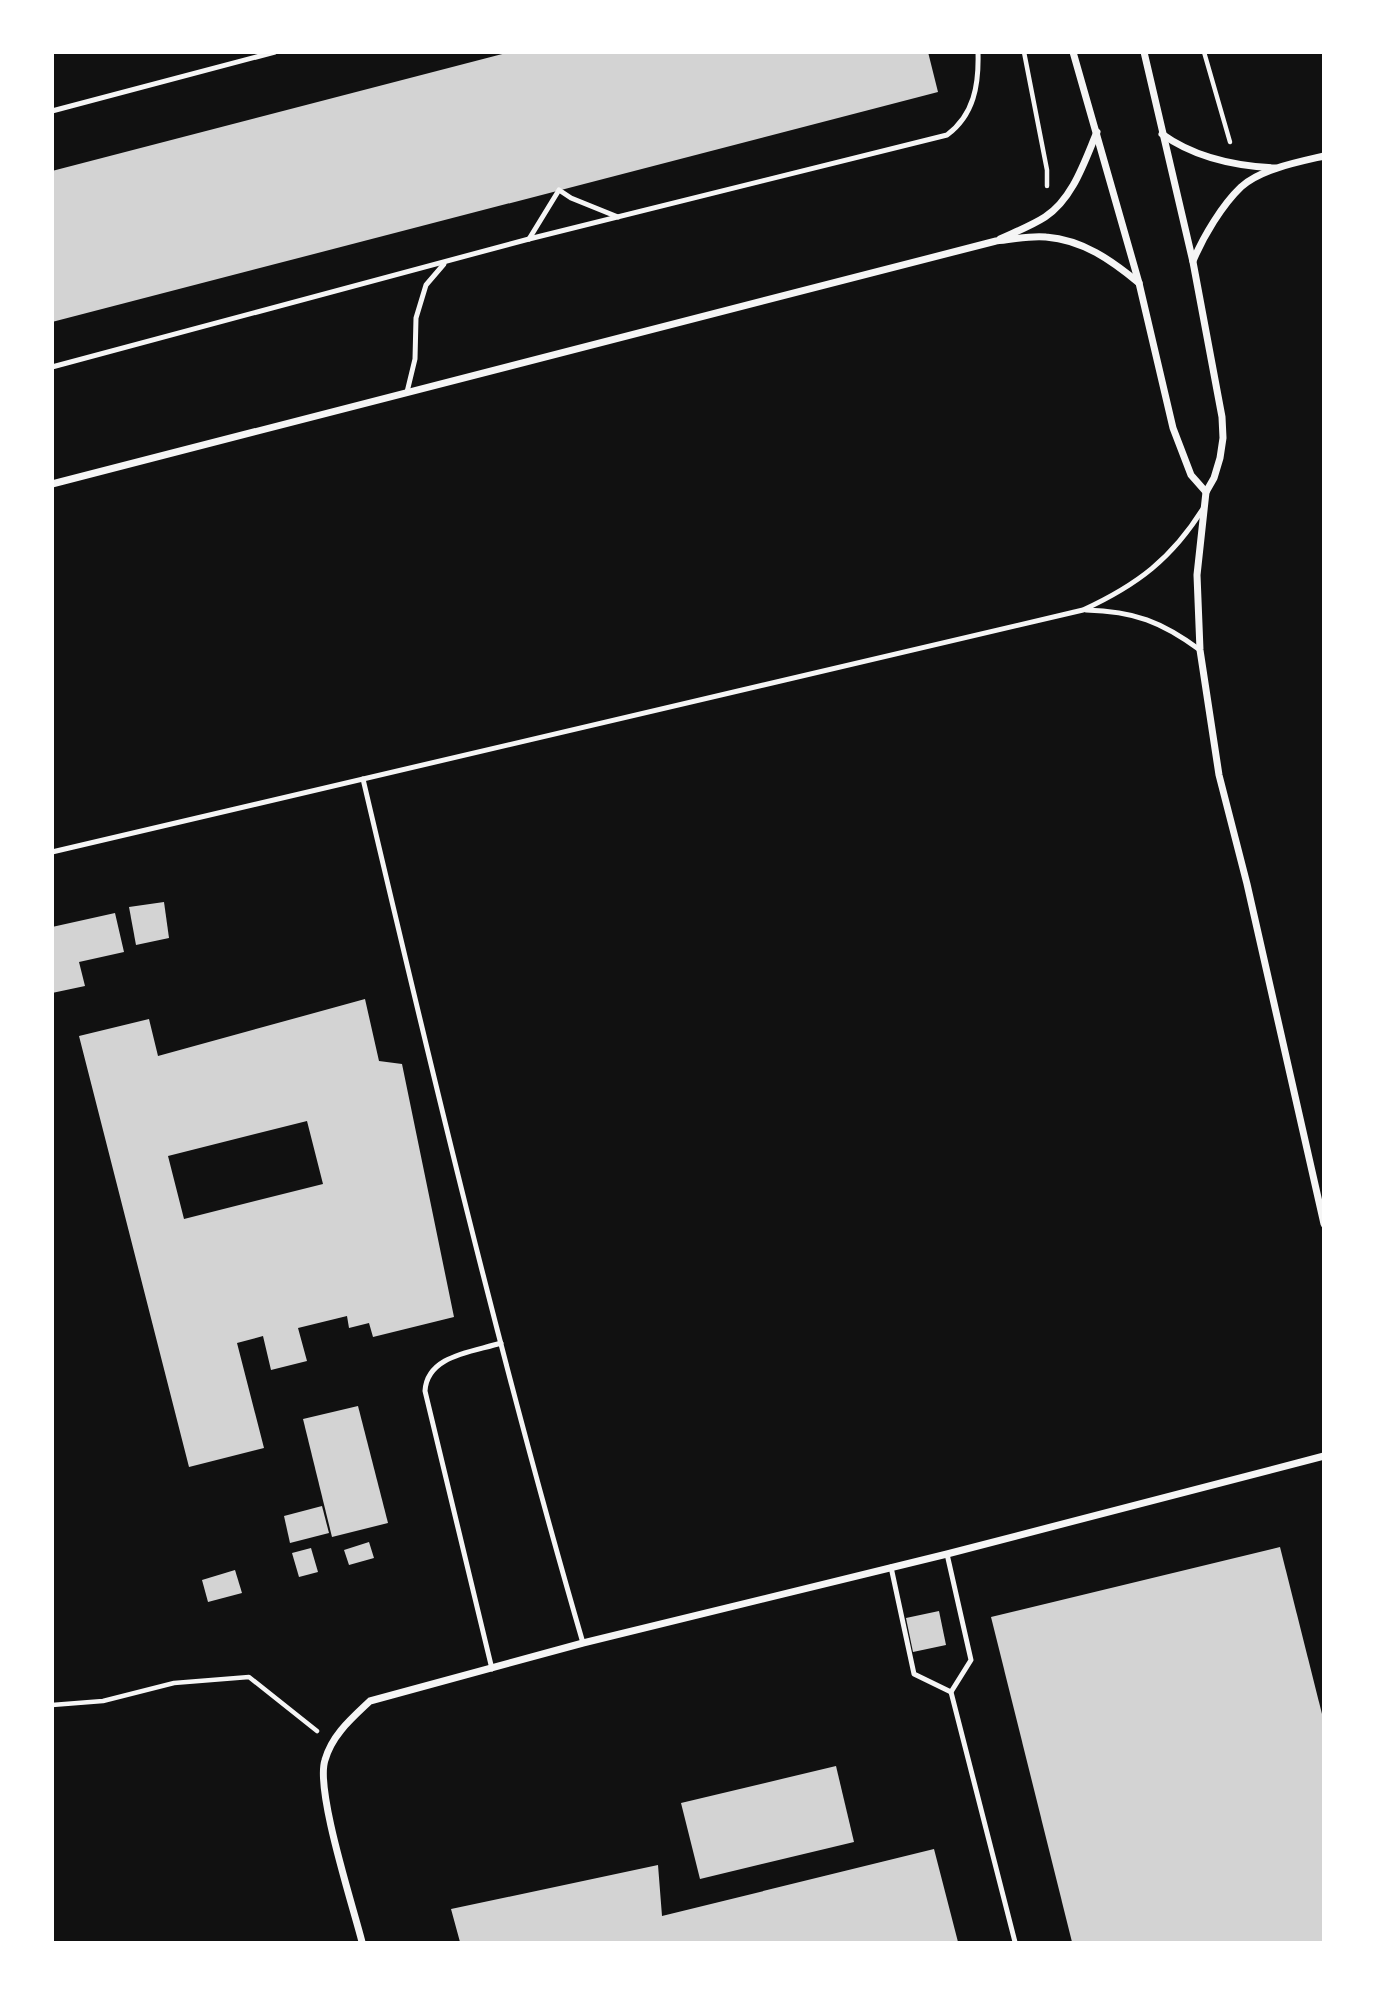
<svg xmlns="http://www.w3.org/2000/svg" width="1376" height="1995" font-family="'Noto Serif',serif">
<rect width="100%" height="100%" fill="#111"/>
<!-- building -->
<g fill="#d3d3d3" fill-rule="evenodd">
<path d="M510 52H928L938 92 52 322V171Z"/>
<path d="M164 902 169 938 136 945 129 907Z"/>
<path d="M115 913 124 952 79 962 85 986 52 993V927Z"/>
<path d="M365 999 379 1061 402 1064 454 1317 373 1337 369 1323 349 1328 347 1316 298 1328 307 1361 271 1370 263 1336 237 1343 264 1448 189 1467 79 1036 149 1019 158 1056ZM307 1121 323 1184 184 1219 168 1156Z"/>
<path d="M358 1406 388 1523 332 1537 303 1419Z"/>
<path d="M322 1506 329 1533 290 1543 284 1516Z"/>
<path d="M369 1542 374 1558 349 1565 344 1550Z"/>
<path d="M1280 1547 1324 1722V1942H1072L991 1617Z"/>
<path d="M311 1548 318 1572 299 1577 292 1553Z"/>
<path d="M235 1570 242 1593 208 1602 202 1580Z"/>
<path d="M939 1611 946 1645 913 1652 906 1618Z"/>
<path d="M836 1766 854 1842 700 1879 681 1803Z"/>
<path d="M934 1849 958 1942H460L451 1909 658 1865 662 1916Z"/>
</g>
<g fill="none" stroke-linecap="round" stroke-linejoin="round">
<!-- path -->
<g stroke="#f5f5f5" stroke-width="4.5">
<path d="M1024 52 1047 170V186"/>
<path d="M1204 52 1230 142"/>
<path d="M52 1705 103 1701 174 1683 249 1677 317 1731"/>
</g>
<!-- service -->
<g stroke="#f5f5f5" stroke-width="5">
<path d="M52 111 275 52"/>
<path d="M529 239 559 190 571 198 618 217"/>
<path d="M52 367 529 239 947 135C974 115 979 85 978 52"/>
<path d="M407 392 415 359 416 318 426 285 444 264"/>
<path d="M1086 610C1134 611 1162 622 1200 650"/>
<path d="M363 779C431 1068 500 1358 583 1643"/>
<path d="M52 852 1083 610C1137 585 1172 559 1204 507"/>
<path d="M947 1554 971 1660 951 1692 1015 1942"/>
<path d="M891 1567 914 1674 951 1692"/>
<path d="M492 1669 425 1391C427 1355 473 1352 501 1343"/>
</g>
<!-- minor -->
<g stroke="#f5f5f5" stroke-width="7">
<path d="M1073 52 1139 283 1173 428 1191 475 1206 492"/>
<path d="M1144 52 1193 262 1222 417 1223 438 1220 458 1214 478 1206 492 1197 575 1200 650 1219 775 1247 884 1324 1224"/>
<path d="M1162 134C1195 158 1235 166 1275 168"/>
<path d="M1000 239C1015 232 1031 226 1045 217 1073 199 1085 160 1097 132"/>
<path d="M1193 261C1203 237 1222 205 1241 187 1261 169 1298 162 1324 156"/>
<path d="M52 484 996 241C1012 240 1030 235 1046 237 1083 240 1111 260 1139 283"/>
<path d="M362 1942C353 1906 315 1790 325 1760 332 1735 351 1719 370 1701L583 1643 947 1554 1324 1456"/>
</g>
</g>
<!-- border -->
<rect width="1376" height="1995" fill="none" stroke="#ffffff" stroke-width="108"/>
</svg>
